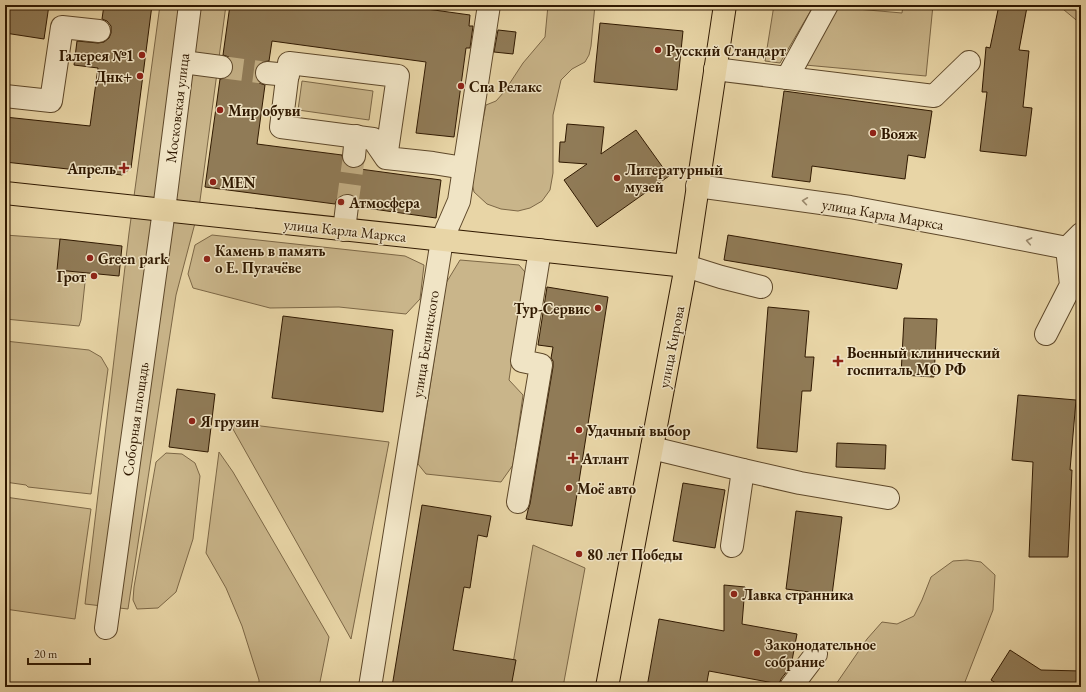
<svg xmlns="http://www.w3.org/2000/svg" width="1086" height="692" font-family="'EB Garamond',serif">
<rect width="100%" height="100%" fill="#e8d5a6"/>
<filter id="stains"><feTurbulence type="fractalNoise" baseFrequency=".005" numOctaves="4"/><feColorMatrix values="0 0 0 0 .2 0 0 0 0 .09 0 0 0 0 .02 0 0 0 .5 -.17"/></filter>
<radialGradient id="worn" r=".72"><stop offset=".6" stop-color="#630" stop-opacity="0"/><stop offset="1" stop-color="#630" stop-opacity=".3"/></radialGradient>
<!-- green -->
<g fill="#c9b58a" stroke="#7c6746">
<path d="M160 5H226L199 208 176 295 128 609 85 604 129 233Z"/>
<path d="M548 5H595L591 46 589 55 585 62 572 69 561 80 553 115V173L550 190 542 201 530 208 518 211 501 209 487 204 474 192 471 178 486 105 496 101 504 92 523 63 545 37Z"/>
<path d="M774 5H814L780 63 765 61Z"/>
<path d="M903 5H933L926 76 805 65 834 7 902 13Z"/>
<path d="M1058 5H1081V24Z"/>
<path d="M302 81 373 91 369 120 298 110Z"/>
<path d="M5 235 60 239 86 273 81 320 79 326 5 319Z"/>
<path d="M212 235 405 256 424 265 420 299 406 314 339 307 270 308 193 288 188 274 195 245Z"/>
<path d="M460 260 519 265 525 272 509 380 523 395 513 465 501 482 426 474 418 464 446 283Z"/>
<path d="M5 341 89 350 101 357 108 369 91 494 28 487 26 485 5 482Z"/>
<path d="M229 422 389 442 351 639Z"/>
<path d="M219 452 233 472 329 637 319 687H259V680L242 626 226 588 206 553Z"/>
<path d="M166 453 182 454 195 463 200 476 193 539 176 592 158 608 137 609 133 600 134 587 156 462Z"/>
<path d="M5 497 91 509 75 619 5 609Z"/>
<path d="M533 545 585 568 563 687H509Z"/>
<path d="M967 560 981 562 995 575 993 610 963 687H834L867 639 882 622 897 624 914 616 922 600 931 577 953 561Z"/>
</g>
<!-- building -->
<g fill="#907b57" stroke="#301901">
<path d="M5 5H49L44 39 5 33Z"/>
<path d="M104 5H152L131 168 122 175 5 162V117L90 126 98 68 74 65 77 41 98 43 104 42 109 38 111 33V26L107 21 102 19Z"/>
<path d="M230 5H398L470 15 469 26H473L470 48H466L454 137 416 133 426 62 272 41 269 61 261 62 257 66 255 71 256 79 259 83 265 85 257 144 342 155 343 161 346 166 352 168 361 166 360 169 441 180 436 218 359 207 358 201 354 196 349 194 342 195 337 199 335 204 205 187 220 79 226 78 231 75 233 69 232 62 229 57 223 55Z"/>
<path d="M999 5H1015L1027 7 1019 50 1029 51 1023 107 1032 108 1026 156 980 151 987 92H982L986 47 990 48Z"/>
<path d="M600 23 683 31 677 90 594 82Z"/>
<path d="M498 30 516 32 513 54 494 52Z"/>
<path d="M784 91 932 111 925 158 908 155 905 179 812 166 810 182 772 177Z"/>
<path d="M567 124 604 127 601 154 636 130 669 176 597 227 564 180 587 164 559 162 560 142H565Z"/>
<path d="M728 235 902 264 897 289 724 260Z"/>
<path d="M60 239 122 246 119 276 57 270Z"/>
<path d="M547 287 608 297 572 526 526 519 528 510 530 504 553 367V361L551 358 553 347 538 345Z"/>
<path d="M768 307 809 311 805 357H814L811 391H802L797 452 757 448Z"/>
<path d="M283 316 393 330 383 412 272 398Z"/>
<path d="M904 318 937 319 934 377 901 375Z"/>
<path d="M177 389 215 394 208 452 169 447Z"/>
<path d="M1018 395 1076 400 1070 470H1072L1068 557H1029L1033 462 1012 460Z"/>
<path d="M837 443 886 445 885 469 836 467Z"/>
<path d="M683 483 725 490 715 548 673 541Z"/>
<path d="M422 505 491 516 487 537 478 535 470 588 464 587 453 650 516 660 511 687H392Z"/>
<path d="M796 511 842 517 832 595 786 589Z"/>
<path d="M724 585 745 587 742 624 797 634 791 666 781 679 779 684 709 671 706 687H647L659 619 724 631Z"/>
<path d="M1010 650 1041 670 1081 671V687H1002L991 680Z"/>
</g>
<g fill="none" stroke-linecap="round" stroke-linejoin="round">
<!-- minor-tunnel -->
<g stroke="#c3af85" stroke-width="22" stroke-dasharray="22 11" stroke-linecap="butt">
<path d="M221 67 267 73"/>
<path d="M347 206 354 156"/>
</g>
<defs>
<g id="minor">
<path d="M183 62 221 67"/>
<path d="M715 69 934 96 969 62"/>
<path d="M267 73 288 75"/>
<path d="M787 78 827 5"/>
<path d="M5 96 51 101 62 27 99 31"/>
<path d="M354 156 356 136"/>
<path d="M386 158 398 76 289 63 281 127 373 139 386 158 433 163 464 168"/>
<path d="M697 186 850 207 964 228 1067 248"/>
<path d="M344 230 347 206"/>
<path d="M1067 248 1081 234"/>
<path d="M686 266 721 277 761 287"/>
<path d="M1046 334 1071 285 1067 248"/>
<path d="M652 448 743 470 732 546"/>
<path d="M743 470 800 483 888 498"/>
<path d="M518 502 541 365 522 361 540 250"/>
<path d="M106 628 164 210 190 5"/>
<path d="M370 687 442 240 459 201 489 5"/>
<path d="M791 687 816 654"/>
</g>
<g id="major">
<path d="M5 193 686 266"/>
<path d="M607 687 686 266 725 5"/>
</g>
</defs>
<!-- minor casing -->
<use href="#minor" stroke="#5e482a" stroke-width="24"/>
<!-- major casing -->
<use href="#major" stroke="#301901" stroke-width="24"/>
<!-- minor -->
<use href="#minor" stroke="#f0e4c5" stroke-width="22"/>
<!-- major -->
<use href="#major" stroke="#e8d5a6" stroke-width="22"/>
</g>
<!-- one-way arrows -->
<defs><path id="oneway-chevron" d="M-2-3.5L2.5 0L-2 3.5" fill="none" stroke-width="1.6" stroke-linecap="round" stroke-linejoin="round"/></defs>
<g stroke="#9a896d">
<use href="#oneway-chevron" transform="translate(805 201) rotate(-172)"/>
<use href="#oneway-chevron" transform="translate(1029 241) rotate(-169)"/>
</g>
<!-- markers -->
<g fill="#8f2418" stroke="#f0e4c5" stroke-width="1.5">
<circle cx="658" cy="50" r="4"/>
<circle cx="142" cy="55" r="4"/>
<circle cx="140" cy="76" r="4"/>
<circle cx="461" cy="86" r="4"/>
<circle cx="220" cy="110" r="4"/>
<circle cx="873" cy="133" r="4"/>
<path d="M122 162h4v4h4v4h-4v4h-4v-4h-4v-4h4z"/>
<circle cx="617" cy="178" r="4"/>
<circle cx="213" cy="182" r="4"/>
<circle cx="341" cy="202" r="4"/>
<circle cx="90" cy="258" r="4"/>
<circle cx="207" cy="259" r="4"/>
<circle cx="94" cy="276" r="4"/>
<circle cx="598" cy="308" r="4"/>
<path d="M836 355h4v4h4v4h-4v4h-4v-4h-4v-4h4z"/>
<circle cx="192" cy="421" r="4"/>
<circle cx="579" cy="430" r="4"/>
<path d="M571 452h4v4h4v4h-4v4h-4v-4h-4v-4h4z"/>
<circle cx="569" cy="488" r="4"/>
<circle cx="579" cy="554" r="4"/>
<circle cx="734" cy="594" r="4"/>
<circle cx="757" cy="653" r="4"/>
</g>
<g text-anchor="middle" dominant-baseline="central" stroke-width="3" stroke-linejoin="round" paint-order="stroke">
<!-- poi labels -->
<g font-size="15" font-weight="bold" fill="#301901" stroke="#f0e4c5" text-anchor="start">
<text x="666" y="50">Русский Стандарт</text>
<text x="134" y="55" text-anchor="end">Галерея №1</text>
<text x="132" y="76" text-anchor="end">Днк+</text>
<text x="469" y="86">Спа Релакс</text>
<text x="228" y="110">Мир обуви</text>
<text x="881" y="133">Вояж</text>
<text x="116" y="168" text-anchor="end">Апрель</text>
<text x="625" y="169">Литературный<tspan x="625" dy="17">музей</tspan></text>
<text x="221" y="182">MEN</text>
<text x="349" y="202">Атмосфера</text>
<text x="215" y="250">Камень в память<tspan x="215" dy="17">о Е. Пугачёве</tspan></text>
<text x="98" y="258">Green park</text>
<text x="86" y="276" text-anchor="end">Грот</text>
<text x="590" y="308" text-anchor="end">Тур-Сервис</text>
<text x="847" y="352">Военный клинический<tspan x="847" dy="17">госпиталь МО РФ</tspan></text>
<text x="200" y="421">Я грузин</text>
<text x="587" y="430">Удачный выбор</text>
<text x="582" y="458">Атлант</text>
<text x="577" y="488">Моё авто</text>
<text x="587" y="554">80 лет Победы</text>
<text x="742" y="594">Лавка странника</text>
<text x="765" y="644">Законодательное<tspan x="765" dy="17">собрание</tspan></text>
</g>
<!-- street labels -->
<g font-size="15" fill="#301901" stroke="#f0e4c5">
<text transform="translate(177 108) rotate(-83)">Московская улица</text>
<text transform="translate(883 214) rotate(10)">улица Карла Маркса</text>
<text transform="translate(345 230) rotate(6)">улица Карла Маркса</text>
<text transform="translate(425 344) rotate(-81)">улица Белинского</text>
<text transform="translate(671 347) rotate(-79)">улица Кирова</text>
<text transform="translate(135 419) rotate(-82)">Соборная площадь</text>
</g>
</g>
<!-- margin -->
<rect width="1086" height="692" fill="none" stroke="#e8d5a6" stroke-width="20"/>
<rect x="6" y="6" width="1074" height="680" fill="none" stroke="#301901" stroke-width="2"/>
<rect x="10" y="10" width="1066" height="672" fill="none" stroke="#301901"/>
<!-- scale -->
<path d="M28 658v6h62v-6" fill="none" stroke="#301901" stroke-width="2"/>
<text x="34" y="658" font-size="12" fill="#301901" stroke="#f0e4c5" stroke-width="3" paint-order="stroke">20 m</text>
<rect width="100%" height="100%" filter="url(#stains)"/>
<rect width="100%" height="100%" fill="url(#worn)"/>
</svg>
